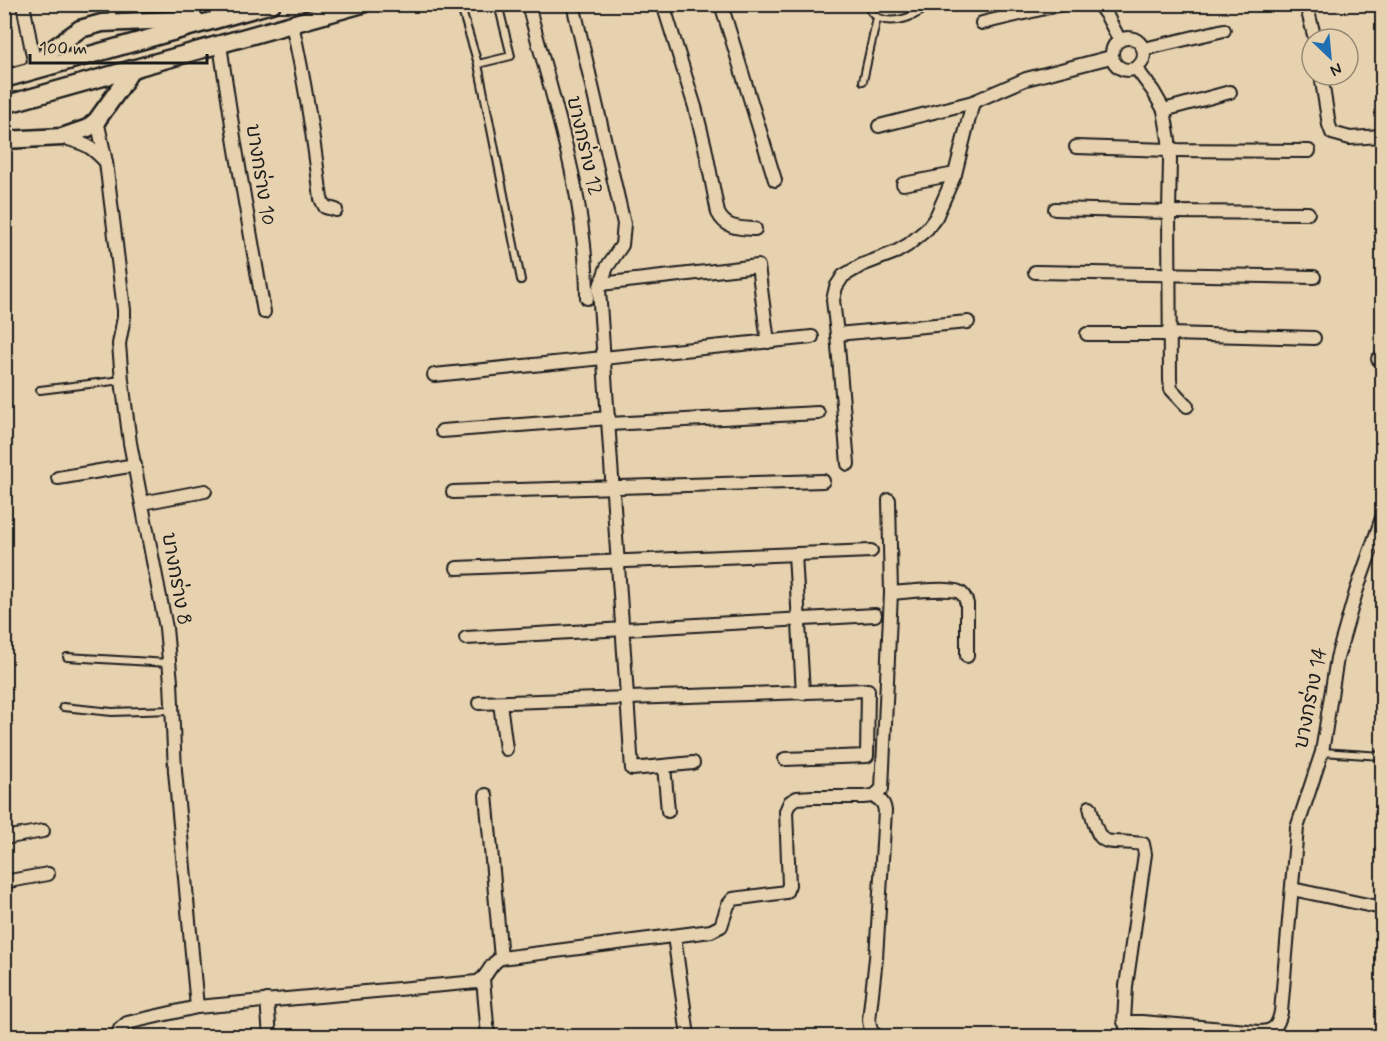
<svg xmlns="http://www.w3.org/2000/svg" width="1387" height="1041" font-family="Mynerve,'Playpen Sans Thai',sans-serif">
<rect width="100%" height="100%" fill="#e7d2b0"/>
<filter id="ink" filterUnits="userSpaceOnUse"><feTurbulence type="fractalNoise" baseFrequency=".0167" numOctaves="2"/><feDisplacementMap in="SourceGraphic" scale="12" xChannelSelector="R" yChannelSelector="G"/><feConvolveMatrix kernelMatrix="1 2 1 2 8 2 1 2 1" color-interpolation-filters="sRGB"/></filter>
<g filter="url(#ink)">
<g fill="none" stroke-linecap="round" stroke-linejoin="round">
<defs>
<g id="lane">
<path d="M110 4 114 22"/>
<path d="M460 4 478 64 511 56 498 4"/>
<path d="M866 4C869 9 873 16 879 18 894 25 919 16 929 4"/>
<path d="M478 64 521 280"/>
<path d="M863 81 877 18"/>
<path d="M40 390 122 380"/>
<path d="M67 657 169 663"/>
<path d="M63 707 112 712 172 710"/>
<path d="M1322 752 1382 756"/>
<path d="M1122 1036 1124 1022"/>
</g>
<g id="street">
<path d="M23 4 35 66"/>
<path d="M528 4C553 101 587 198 587 298"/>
<path d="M573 4 624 224 622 245 607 267 599 289 632 769 693 763"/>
<path d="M663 4 695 107 705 147 718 213C726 229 740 228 755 229"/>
<path d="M721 4 775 180"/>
<path d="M1098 4 1107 16 1119 39"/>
<path d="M1306 4 1315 39"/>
<path d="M982 23 1062 4"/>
<path d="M292 24C305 82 314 140 321 199L325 207 336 210"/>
<circle cx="1128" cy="54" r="16"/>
<path d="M220 45 235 144 264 312"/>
<path d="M1144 49 1224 30"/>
<path d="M1136 68 1153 91 1164 110 1169 140 1170 160 1169 212 1170 380 1171 389 1187 406"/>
<path d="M1321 75 1329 125 1332 133 1350 138 1382 136"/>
<path d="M1164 110 1230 92"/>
<path d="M97 120 106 162 124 310V317L119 344 122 380 130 443 166 628 171 682 175 771 197 1007"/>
<path d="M879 126 973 102"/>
<path d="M62 137C84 144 88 143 105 161"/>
<path d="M1076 147 1169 150 1309 151"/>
<path d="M903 184 955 174"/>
<path d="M1055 209 1169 212 1308 213"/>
<path d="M1035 272 1314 277"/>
<path d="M601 284 758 266 768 342"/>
<path d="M837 334 968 322"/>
<path d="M1087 334H1170L1314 338"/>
<path d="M1378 359 1382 360"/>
<path d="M434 375 812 337"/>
<path d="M609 424 818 413"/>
<path d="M442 431 609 418"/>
<path d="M848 464 837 334 833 300 836 287 843 276 862 265 896 252 908 245 927 229 936 217 955 174 973 102 1026 79 1111 57"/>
<path d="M58 478 135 465"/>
<path d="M453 492 823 481"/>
<path d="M889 500 891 593C905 592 949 587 959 592 964 594 966 600 967 604V656"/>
<path d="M142 503 205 491"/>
<path d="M795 554 803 693"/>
<path d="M457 568 871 551"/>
<path d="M466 638 875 615"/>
<path d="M479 703 868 690 867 756 785 759"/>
<path d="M500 703 506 749"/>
<path d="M664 766 668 811"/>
<path d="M486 795 501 958"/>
<path d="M874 796C881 800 884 803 885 811L876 958 869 1020C870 1027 870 1032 877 1036"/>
<path d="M1090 807C1101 853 1103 838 1143 844L1145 854 1126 986 1124 1022H1142L1259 1032C1274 1032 1278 1026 1281 1012L1297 828 1322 752 1337 658 1356 592 1382 518"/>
<path d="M4 838 43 831"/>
<path d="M4 882 48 874"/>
<path d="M1292 889 1382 908"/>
<path d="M674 936 688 1036"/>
<path d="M483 979 488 1036"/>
<path d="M267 1000 270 1036"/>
<path d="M118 1036 120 1029 127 1023 197 1007 477 982C490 976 487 965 501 958L711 931 721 926 728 905 733 899 786 892 789 885 786 811 790 802 797 798 813 797H863L874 796 882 789 891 593"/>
</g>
<g id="secondary">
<path d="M31 71 51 50 80 29 102 23 195 19"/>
<path d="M4 79 272 4"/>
<path d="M4 105 363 4"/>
<path d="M4 140 62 137 88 128 97 120 120 88 131 70"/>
</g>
</defs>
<!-- lane casing -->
<use href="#lane" stroke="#1c1c1c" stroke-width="10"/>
<!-- street casing -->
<use href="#street" stroke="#1c1c1c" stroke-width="16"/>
<!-- secondary casing -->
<use href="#secondary" stroke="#1c1c1c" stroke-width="21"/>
<!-- lane -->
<use href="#lane" stroke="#e7d2b0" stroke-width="6"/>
<!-- street -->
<use href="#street" stroke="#e7d2b0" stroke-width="12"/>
<!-- secondary -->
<use href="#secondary" stroke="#e7d2b0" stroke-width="16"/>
</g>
</g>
<g text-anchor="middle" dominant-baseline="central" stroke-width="4.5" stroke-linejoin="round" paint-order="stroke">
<!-- street labels -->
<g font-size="20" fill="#1c1c1c" stroke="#e7d2b0">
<text transform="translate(584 146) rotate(77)">บางกร่าง 12</text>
<text transform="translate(260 175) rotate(81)">บางกร่าง 10</text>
<text transform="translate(176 579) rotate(80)">บางกร่าง 8</text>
<text transform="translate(1311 698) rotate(-79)">บางกร่าง 14</text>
</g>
</g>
<!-- margin -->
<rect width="1387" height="1041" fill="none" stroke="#e7d2b0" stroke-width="24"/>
<rect x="12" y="12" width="1363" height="1017" fill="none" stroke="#1c1c1c" stroke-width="2" filter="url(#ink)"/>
<!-- north arrow -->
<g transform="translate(1330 57) rotate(154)"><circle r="28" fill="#e7d2b0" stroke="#968975" stroke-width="1.5"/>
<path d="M0-4.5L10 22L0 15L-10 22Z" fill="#1f6fb2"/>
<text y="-9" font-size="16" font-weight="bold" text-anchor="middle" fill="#1c1c1c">N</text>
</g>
<!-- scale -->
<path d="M30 54v9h177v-9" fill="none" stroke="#1c1c1c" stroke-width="3"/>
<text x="39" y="54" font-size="18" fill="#1c1c1c" stroke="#e7d2b0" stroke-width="4.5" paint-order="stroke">100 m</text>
</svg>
